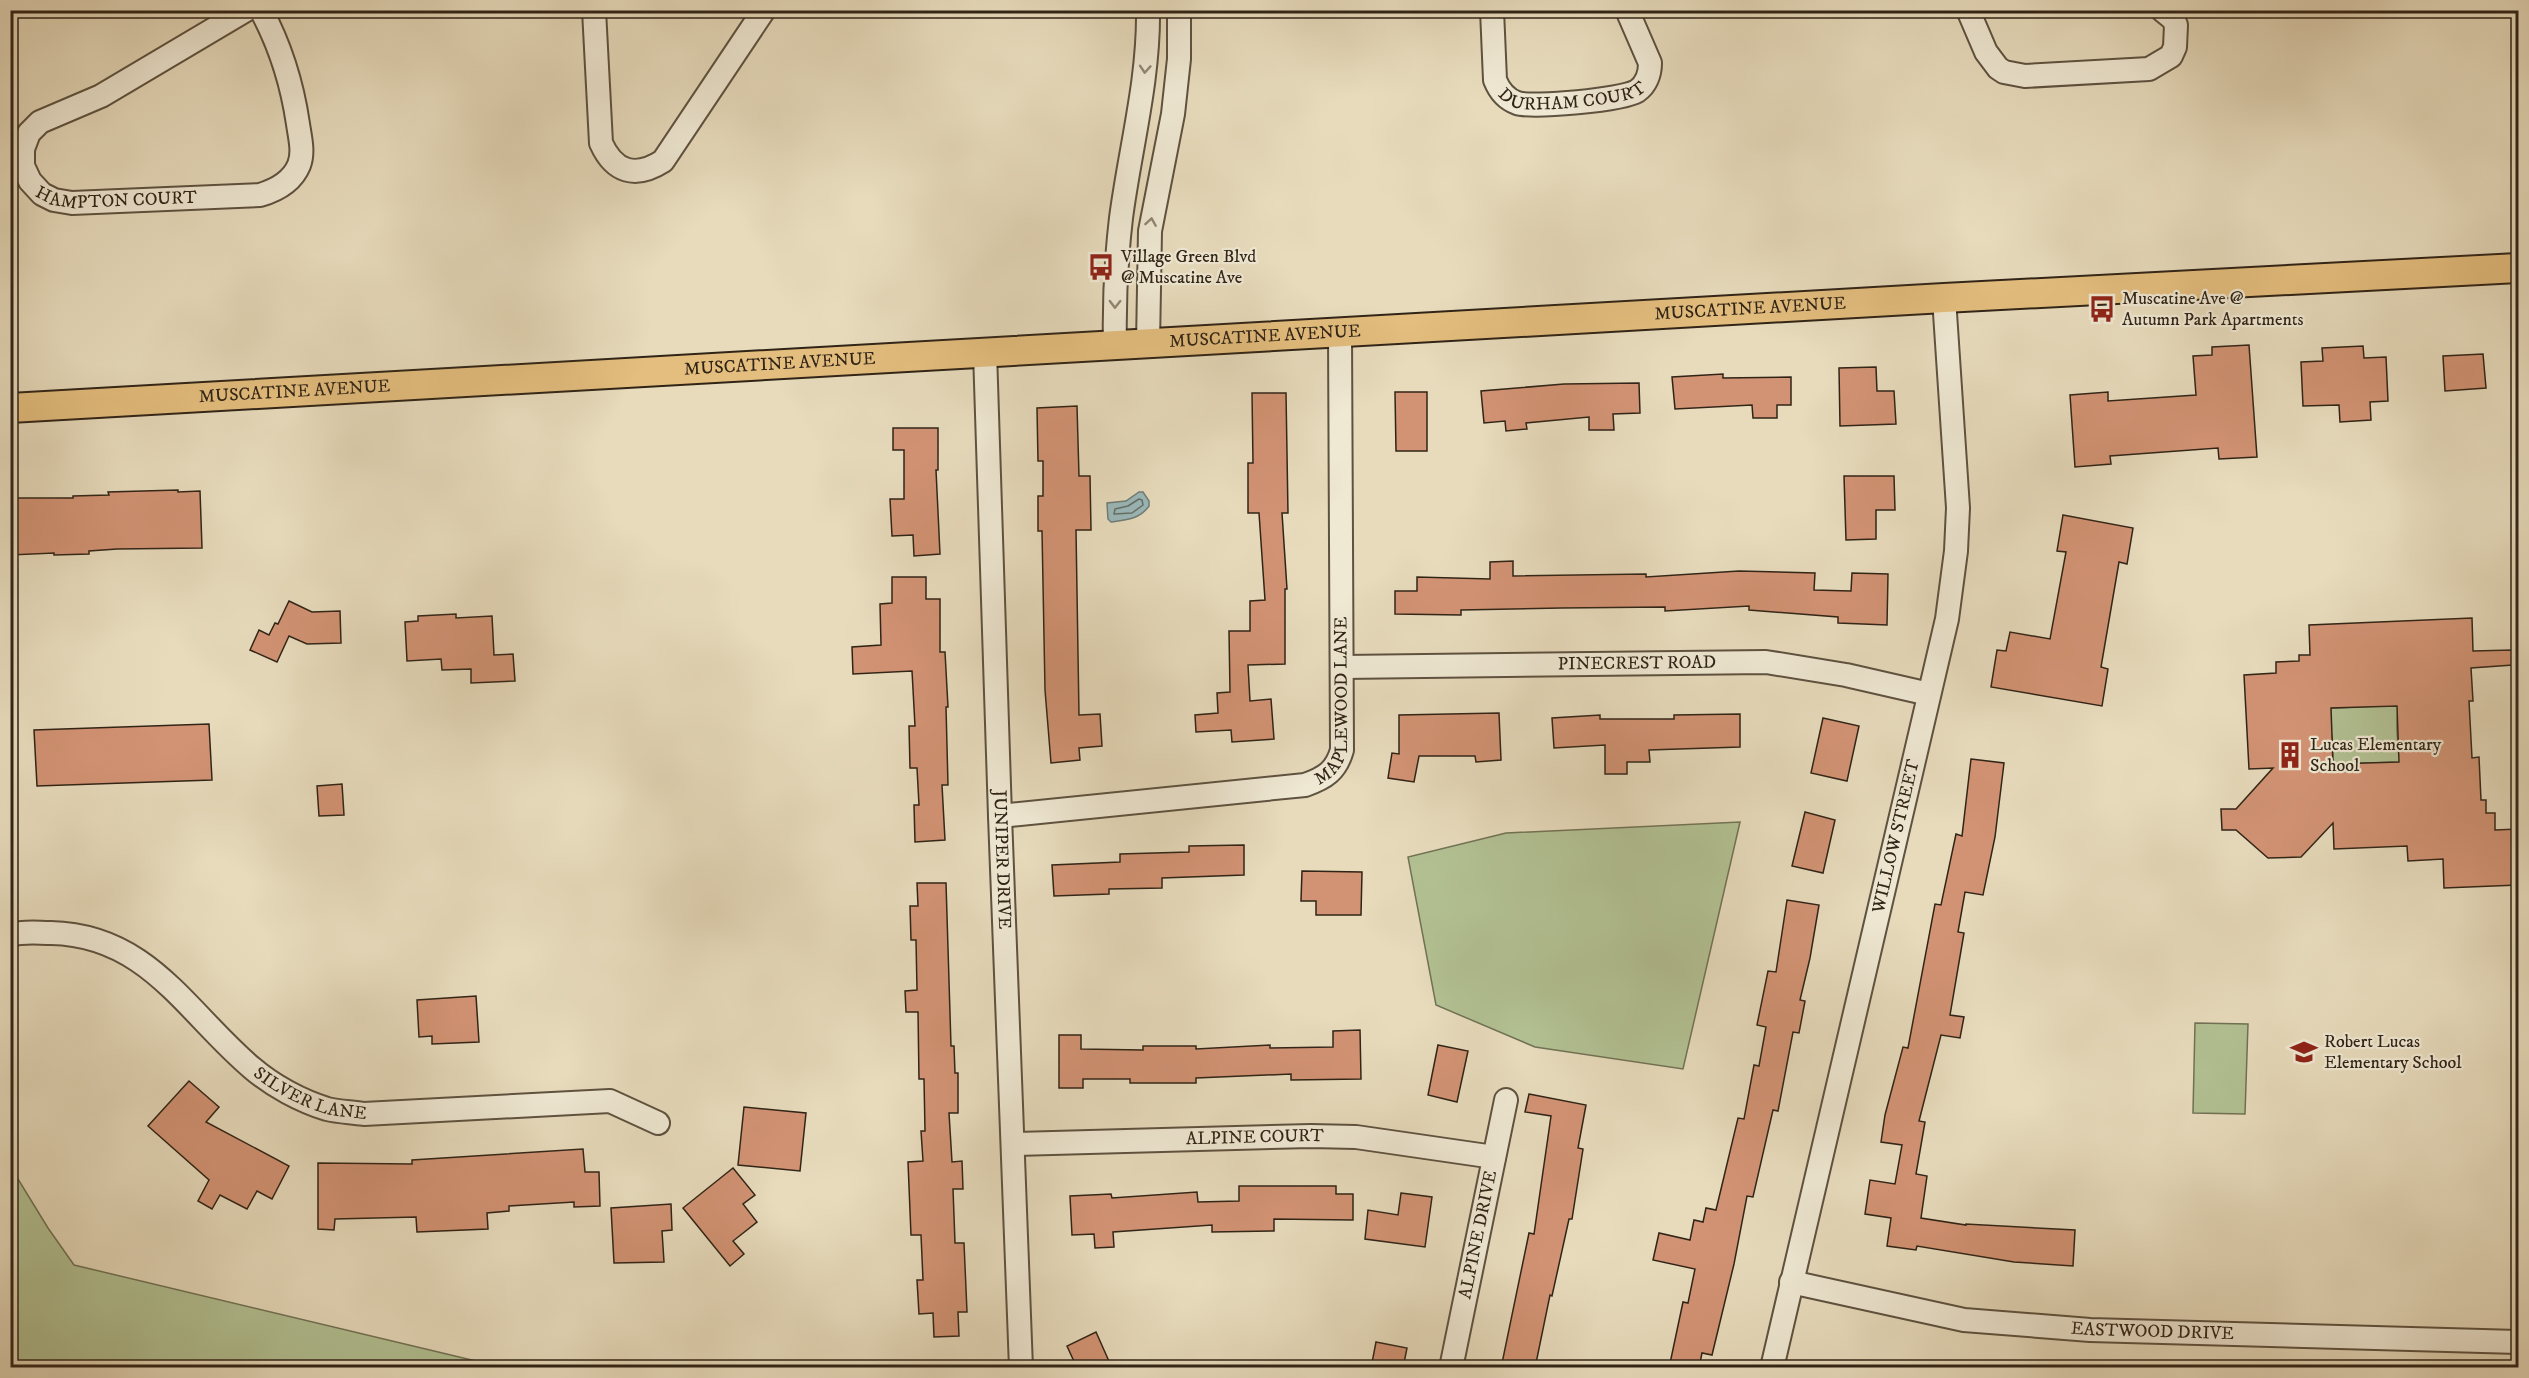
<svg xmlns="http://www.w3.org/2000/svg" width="2529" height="1378" font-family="'IM FELL DW Pica',serif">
<rect width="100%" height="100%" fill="#e7dbbc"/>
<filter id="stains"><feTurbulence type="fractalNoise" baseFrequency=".00333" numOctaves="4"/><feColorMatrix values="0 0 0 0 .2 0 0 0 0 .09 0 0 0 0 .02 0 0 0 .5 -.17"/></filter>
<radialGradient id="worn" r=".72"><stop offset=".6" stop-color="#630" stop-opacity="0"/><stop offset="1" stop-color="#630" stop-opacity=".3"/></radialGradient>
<!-- green -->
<g fill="#b2c193" stroke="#717255" stroke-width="1.5">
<path d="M2399 705C2395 722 2397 745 2402 762L2333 764 2332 736 2314 709Z"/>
<path d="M1740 822 1683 1069 1535 1047 1436 1005 1408 857 1506 833Z"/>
<path d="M2195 1023 2248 1024 2245 1114 2193 1113Z"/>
<path d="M10 1166 48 1228 74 1265 501 1367H11Z"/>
</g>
<!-- water -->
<path fill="#9ab9ba" stroke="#707d79" stroke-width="1.5" d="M1139 492H1143L1149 501V506C1140 519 1127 520 1111 522L1108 519 1107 503 1126 501Z"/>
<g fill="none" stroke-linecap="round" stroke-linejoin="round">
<!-- shore -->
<path stroke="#656e68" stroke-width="1.5" d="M1139 499 1142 500 1143 505 1132 513 1114 514 1115 509 1128 506Z"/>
</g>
<!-- building -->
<g fill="#d29374" stroke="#302417" stroke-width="1.5" fill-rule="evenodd">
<path d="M2249 345 2257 457 2219 459 2218 448 2110 456 2111 464 2075 467 2070 395 2108 392V401L2196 395 2193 356 2212 355V347Z"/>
<path d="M2363 346 2364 358 2386 357 2388 401 2370 402 2371 420 2340 422 2339 405 2303 406 2301 362 2323 361 2322 348Z"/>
<path d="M2483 354 2486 388 2445 391 2443 356Z"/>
<path d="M1876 367 1877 391H1894L1896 424 1840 426 1839 368Z"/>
<path d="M1723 374V378L1791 377V405H1777V418H1753L1752 405 1675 409 1672 377Z"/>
<path d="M1639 383 1640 413 1613 414 1614 430H1589V417L1526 423 1527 429 1506 431 1505 421 1484 423 1481 391 1564 384Z"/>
<path d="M1395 392H1427V451H1396Z"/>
<path d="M1252 393H1286L1288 513H1282L1287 589H1285V664L1248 665 1250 701 1271 699 1274 739 1232 742 1231 730 1196 732 1195 715 1218 713 1217 693 1230 692 1229 631H1250V601L1265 600 1259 513H1248V463H1253Z"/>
<path d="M1077 406 1079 476H1090L1091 530H1076L1079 715 1100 714 1102 746 1079 748 1080 760 1051 763 1045 690 1042 531H1038V496H1043V461H1038L1037 408Z"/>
<path d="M893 428H938V470H936L940 554 914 556 913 535 892 536 890 499H904V450H893Z"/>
<path d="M1844 476H1894L1895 510H1876V539L1846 540Z"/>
<path d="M178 490V492L200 491 202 548 117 549 89 551V554L54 555V553L10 555V498H73V496L109 495 108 492Z"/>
<path d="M2063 515 2133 528 2127 564 2119 562 2101 667 2108 669 2102 706 1991 687 1997 650 2006 651 2010 632 2050 639 2066 552 2057 551Z"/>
<path d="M1513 561V576L1646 574V577L1739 571 1815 573 1814 590 1851 591 1852 573 1888 574 1887 625 1838 623V617L1749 610V606L1665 611V607L1561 608 1461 610V615L1395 614V591H1417V577L1490 579V562Z"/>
<path d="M892 577H926V599H940V652H945L948 707H946L948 785H942L945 840 915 842 914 805H919L917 768H910L909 726H915L912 671 853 674 852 647 881 645 880 604 892 603Z"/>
<path d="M289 601 312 612 340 611 341 643 307 644 289 636 277 662 250 650 259 630 269 635 275 623 278 624Z"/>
<path d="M456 614V618L492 616 494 655 513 654 515 681 471 683V669L442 670 441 659 407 661 405 622 418 621V616Z"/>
<path d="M2472 618 2473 651 2512 650 2513 665 2471 668 2473 701H2469L2472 758 2479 757 2481 800H2486V813H2495V830L2518 829V885L2444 888 2443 859 2408 861 2407 846 2334 849 2333 823 2301 857 2268 858 2236 830H2222L2221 809H2236L2273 768 2249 769 2244 675 2276 673V662L2299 661V655H2310L2309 625ZM2397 706 2399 762 2333 764 2331 708Z"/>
<path d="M1499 713 1501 760 1476 762 1475 756H1419L1414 782 1388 778 1392 753 1399 754V715Z"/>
<path d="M1740 714V747L1649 750 1650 762H1627V774H1605V745L1554 748 1552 718 1600 715V719H1674V715Z"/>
<path d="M1823 718 1859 726 1847 781 1811 773Z"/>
<path d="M209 724 212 780 37 786 34 730Z"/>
<path d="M1971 759 2004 763 1995 837 1983 895 1965 892 1958 932 1964 933 1950 1015 1964 1017 1960 1038 1941 1035 1919 1121 1925 1122 1916 1174 1927 1176 1921 1218 1966 1225V1224L2075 1230 2073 1266 2014 1262 1917 1246 1916 1250 1887 1246 1891 1218 1865 1214 1870 1180 1895 1184 1902 1145 1881 1142 1885 1115 1903 1047 1908 1048 1935 904 1941 905 1956 834 1962 836Z"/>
<path d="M342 784 344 815 319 816 317 786Z"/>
<path d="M1805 812 1835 820 1823 873 1792 866Z"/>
<path d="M1244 845V875L1162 878V888L1109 889V894L1054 896 1052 865 1120 862V854L1189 852V846Z"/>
<path d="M1302 871 1362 872 1361 915H1316V901H1301Z"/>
<path d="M917 883H946L951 1046H954L955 1073H958V1113H949L952 1162 962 1161 963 1189H953L955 1243H964L967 1312H958L959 1336 934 1337 933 1313 919 1314 917 1280H923L921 1235H911L908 1162 923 1161 921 1131H925L924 1079H919L918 1012H906L905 991 917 990 916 940H911L910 906H918Z"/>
<path d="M1787 900 1819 905 1810 958 1800 1000 1805 1001 1799 1033 1793 1032 1778 1111 1773 1110 1753 1197 1747 1196 1734 1264 1712 1355 1702 1353 1699 1368H1669L1683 1302 1688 1303 1695 1269 1653 1260 1659 1233 1690 1240 1694 1220 1703 1222 1706 1208 1716 1210 1738 1118 1744 1119 1754 1065 1759 1066 1766 1027 1757 1025 1768 971 1776 972Z"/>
<path d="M476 996 479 1042 432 1044V1036L419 1037 417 1000Z"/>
<path d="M1360 1030 1361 1079 1291 1080V1074L1196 1078V1083H1130V1079H1083V1088H1059V1035H1081V1049L1143 1050V1046H1196V1049L1270 1045V1048L1333 1047V1031Z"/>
<path d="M1438 1045 1468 1051 1457 1102 1428 1095Z"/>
<path d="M189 1081 219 1107 206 1122 289 1166 272 1199 257 1191 247 1209 220 1195 212 1209 198 1201 209 1180 148 1126Z"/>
<path d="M1529 1094 1586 1105 1578 1148 1583 1149 1572 1219H1569L1552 1296 1550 1295 1535 1368H1501L1529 1233 1534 1234 1551 1116 1525 1112Z"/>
<path d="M744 1107 806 1113 800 1171 738 1165Z"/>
<path d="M583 1149 585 1172H599L600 1206 574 1207V1202L509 1206V1211L487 1213 488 1229 417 1232 416 1217 335 1219 334 1230 318 1229V1163L412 1164V1160Z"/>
<path d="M733 1168 755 1195 743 1204 757 1222 733 1241 744 1254 730 1266 683 1208Z"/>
<path d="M1239 1186H1336V1194H1353V1220L1274 1219V1231L1212 1232V1225L1113 1232 1114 1247 1095 1248 1094 1234 1072 1235 1070 1196 1111 1194 1112 1198 1197 1192 1198 1202 1239 1201Z"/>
<path d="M1401 1193 1432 1197 1425 1247 1365 1239 1368 1210 1398 1215Z"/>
<path d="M671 1204 672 1230 662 1231 664 1262 614 1263 611 1208Z"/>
<path d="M1096 1332 1112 1368H1077L1067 1346Z"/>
<path d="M1376 1342 1407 1348 1403 1368H1371Z"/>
</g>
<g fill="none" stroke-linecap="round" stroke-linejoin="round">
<defs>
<g id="minor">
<path id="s1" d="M246 10 101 96 40 122 29 133 23 149V166L30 181 42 194 54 200 72 203 260 195C277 190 292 182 299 165 304 152 300 138 298 124 292 83 281 47 261 10"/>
<path d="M594 10 601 143C614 172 635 179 663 161L764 10"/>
<path id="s2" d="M1492 10 1495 80C1499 90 1506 99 1517 103 1533 108 1622 100 1637 91 1646 85 1650 74 1650 63L1627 10"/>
<path d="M1968 10 1986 52 1998 68 2004 72 2025 76 2149 69 2171 56 2175 47 2176 25 2173 19 2162 10"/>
<path d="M1148 344 1150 231 1173 114 1179 59V10"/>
<path d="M1115 346C1114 303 1116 261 1121 218 1130 149 1149 81 1148 10"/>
<path id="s3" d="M985 352 1000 816 1021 1368"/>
<path id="s4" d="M1343 667 1766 662 1846 675 1929 694"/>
<path id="s5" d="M1000 816 1305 785C1325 778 1336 771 1342 750L1340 333"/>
<path id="s6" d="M10 935C24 931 37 933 51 933 148 935 186 1012 252 1068 273 1086 301 1101 327 1109 339 1112 352 1112 364 1114L610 1101 658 1123"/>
<path id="s7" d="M1013 1144 1311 1136 1356 1137 1494 1157"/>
<path id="s8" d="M1791 1282 1964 1320 2090 1330 2518 1342"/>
<path id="s9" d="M1451 1368 1506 1100"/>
<path id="s10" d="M1772 1368 1947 619 1956 551 1958 508 1944 298"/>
</g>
<g id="major">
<path id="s11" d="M10 408 1944 298 2518 268"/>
</g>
</defs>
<!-- minor casing -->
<use href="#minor" stroke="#5e5240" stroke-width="26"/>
<!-- major casing -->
<use href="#major" stroke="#302417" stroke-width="32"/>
<!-- minor -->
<use href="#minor" stroke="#efe8d3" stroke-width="22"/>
<!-- major -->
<use href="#major" stroke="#e4be7e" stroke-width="28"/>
</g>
<!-- one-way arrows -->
<defs><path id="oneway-chevron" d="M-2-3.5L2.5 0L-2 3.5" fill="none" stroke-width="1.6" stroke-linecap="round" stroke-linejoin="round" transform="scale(1.5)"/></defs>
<g stroke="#908675">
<use href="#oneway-chevron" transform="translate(1145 69) rotate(94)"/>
<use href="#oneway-chevron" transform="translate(1151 222) rotate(-81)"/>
<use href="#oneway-chevron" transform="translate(1115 304) rotate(91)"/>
</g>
<!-- icons -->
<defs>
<symbol id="bus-bare" viewBox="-9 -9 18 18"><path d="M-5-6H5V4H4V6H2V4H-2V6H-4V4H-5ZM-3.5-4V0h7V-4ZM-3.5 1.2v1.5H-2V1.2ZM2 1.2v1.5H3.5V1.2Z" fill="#8f2418" stroke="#efe8d3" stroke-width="2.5" paint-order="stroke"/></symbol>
<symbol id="building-bare" viewBox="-9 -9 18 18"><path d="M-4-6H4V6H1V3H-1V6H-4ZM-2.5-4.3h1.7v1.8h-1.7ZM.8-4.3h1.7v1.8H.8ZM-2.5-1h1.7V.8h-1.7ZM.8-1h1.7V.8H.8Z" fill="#8f2418" stroke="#efe8d3" stroke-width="2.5" paint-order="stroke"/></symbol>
<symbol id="school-bare" viewBox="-9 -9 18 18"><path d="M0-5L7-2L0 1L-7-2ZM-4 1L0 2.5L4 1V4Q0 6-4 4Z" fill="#8f2418" stroke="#efe8d3" stroke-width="2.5" paint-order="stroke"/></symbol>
</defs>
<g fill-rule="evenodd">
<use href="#bus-bare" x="1082" y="248" width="38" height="38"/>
<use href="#bus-bare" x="2083" y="290" width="38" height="38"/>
<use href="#building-bare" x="2271" y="736" width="38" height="38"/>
<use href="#school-bare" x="2285" y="1033" width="38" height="38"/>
</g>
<g text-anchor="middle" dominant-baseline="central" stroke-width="4.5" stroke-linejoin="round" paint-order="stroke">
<!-- street labels -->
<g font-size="18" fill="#302417" stroke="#efe8d3">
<text stroke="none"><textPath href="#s2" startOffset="158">DURHAM COURT</textPath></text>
<text stroke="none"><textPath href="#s1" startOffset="394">HAMPTON COURT</textPath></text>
<text stroke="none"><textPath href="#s11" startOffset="1743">MUSCATINE AVENUE</textPath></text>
<text stroke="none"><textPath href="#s11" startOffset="1257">MUSCATINE AVENUE</textPath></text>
<text stroke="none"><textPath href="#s11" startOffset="771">MUSCATINE AVENUE</textPath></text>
<text stroke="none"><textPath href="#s11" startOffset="285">MUSCATINE AVENUE</textPath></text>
<text stroke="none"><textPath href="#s4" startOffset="294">PINECREST ROAD</textPath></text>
<text stroke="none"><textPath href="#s5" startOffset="406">MAPLEWOOD LANE</textPath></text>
<text stroke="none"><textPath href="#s10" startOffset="546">WILLOW STREET</textPath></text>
<text stroke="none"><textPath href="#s3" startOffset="508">JUNIPER DRIVE</textPath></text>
<text stroke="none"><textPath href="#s6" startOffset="356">SILVER LANE</textPath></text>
<text stroke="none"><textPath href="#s7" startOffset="242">ALPINE COURT</textPath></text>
<text stroke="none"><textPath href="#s9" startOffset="136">ALPINE DRIVE</textPath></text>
<text stroke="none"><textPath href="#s8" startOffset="366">EASTWOOD DRIVE</textPath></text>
</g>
<!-- poi labels -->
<g font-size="18" fill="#302417" stroke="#efe8d3" text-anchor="start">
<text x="1121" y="257">Village Green Blvd<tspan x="1121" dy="21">@ Muscatine Ave</tspan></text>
<text x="2122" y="299">Muscatine Ave @<tspan x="2122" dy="21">Autumn Park Apartments</tspan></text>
<text x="2310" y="745">Lucas Elementary<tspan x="2310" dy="21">School</tspan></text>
<text x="2324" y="1042">Robert Lucas<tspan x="2324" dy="21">Elementary School</tspan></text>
</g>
</g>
<!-- margin -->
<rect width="2529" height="1378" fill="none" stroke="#e7dbbc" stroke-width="36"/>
<rect x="12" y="12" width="2505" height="1354" fill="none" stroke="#302417" stroke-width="3"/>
<rect x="18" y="18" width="2493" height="1342" fill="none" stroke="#302417" stroke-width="1.5"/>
<rect width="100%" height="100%" filter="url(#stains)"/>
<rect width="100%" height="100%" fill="url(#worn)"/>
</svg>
